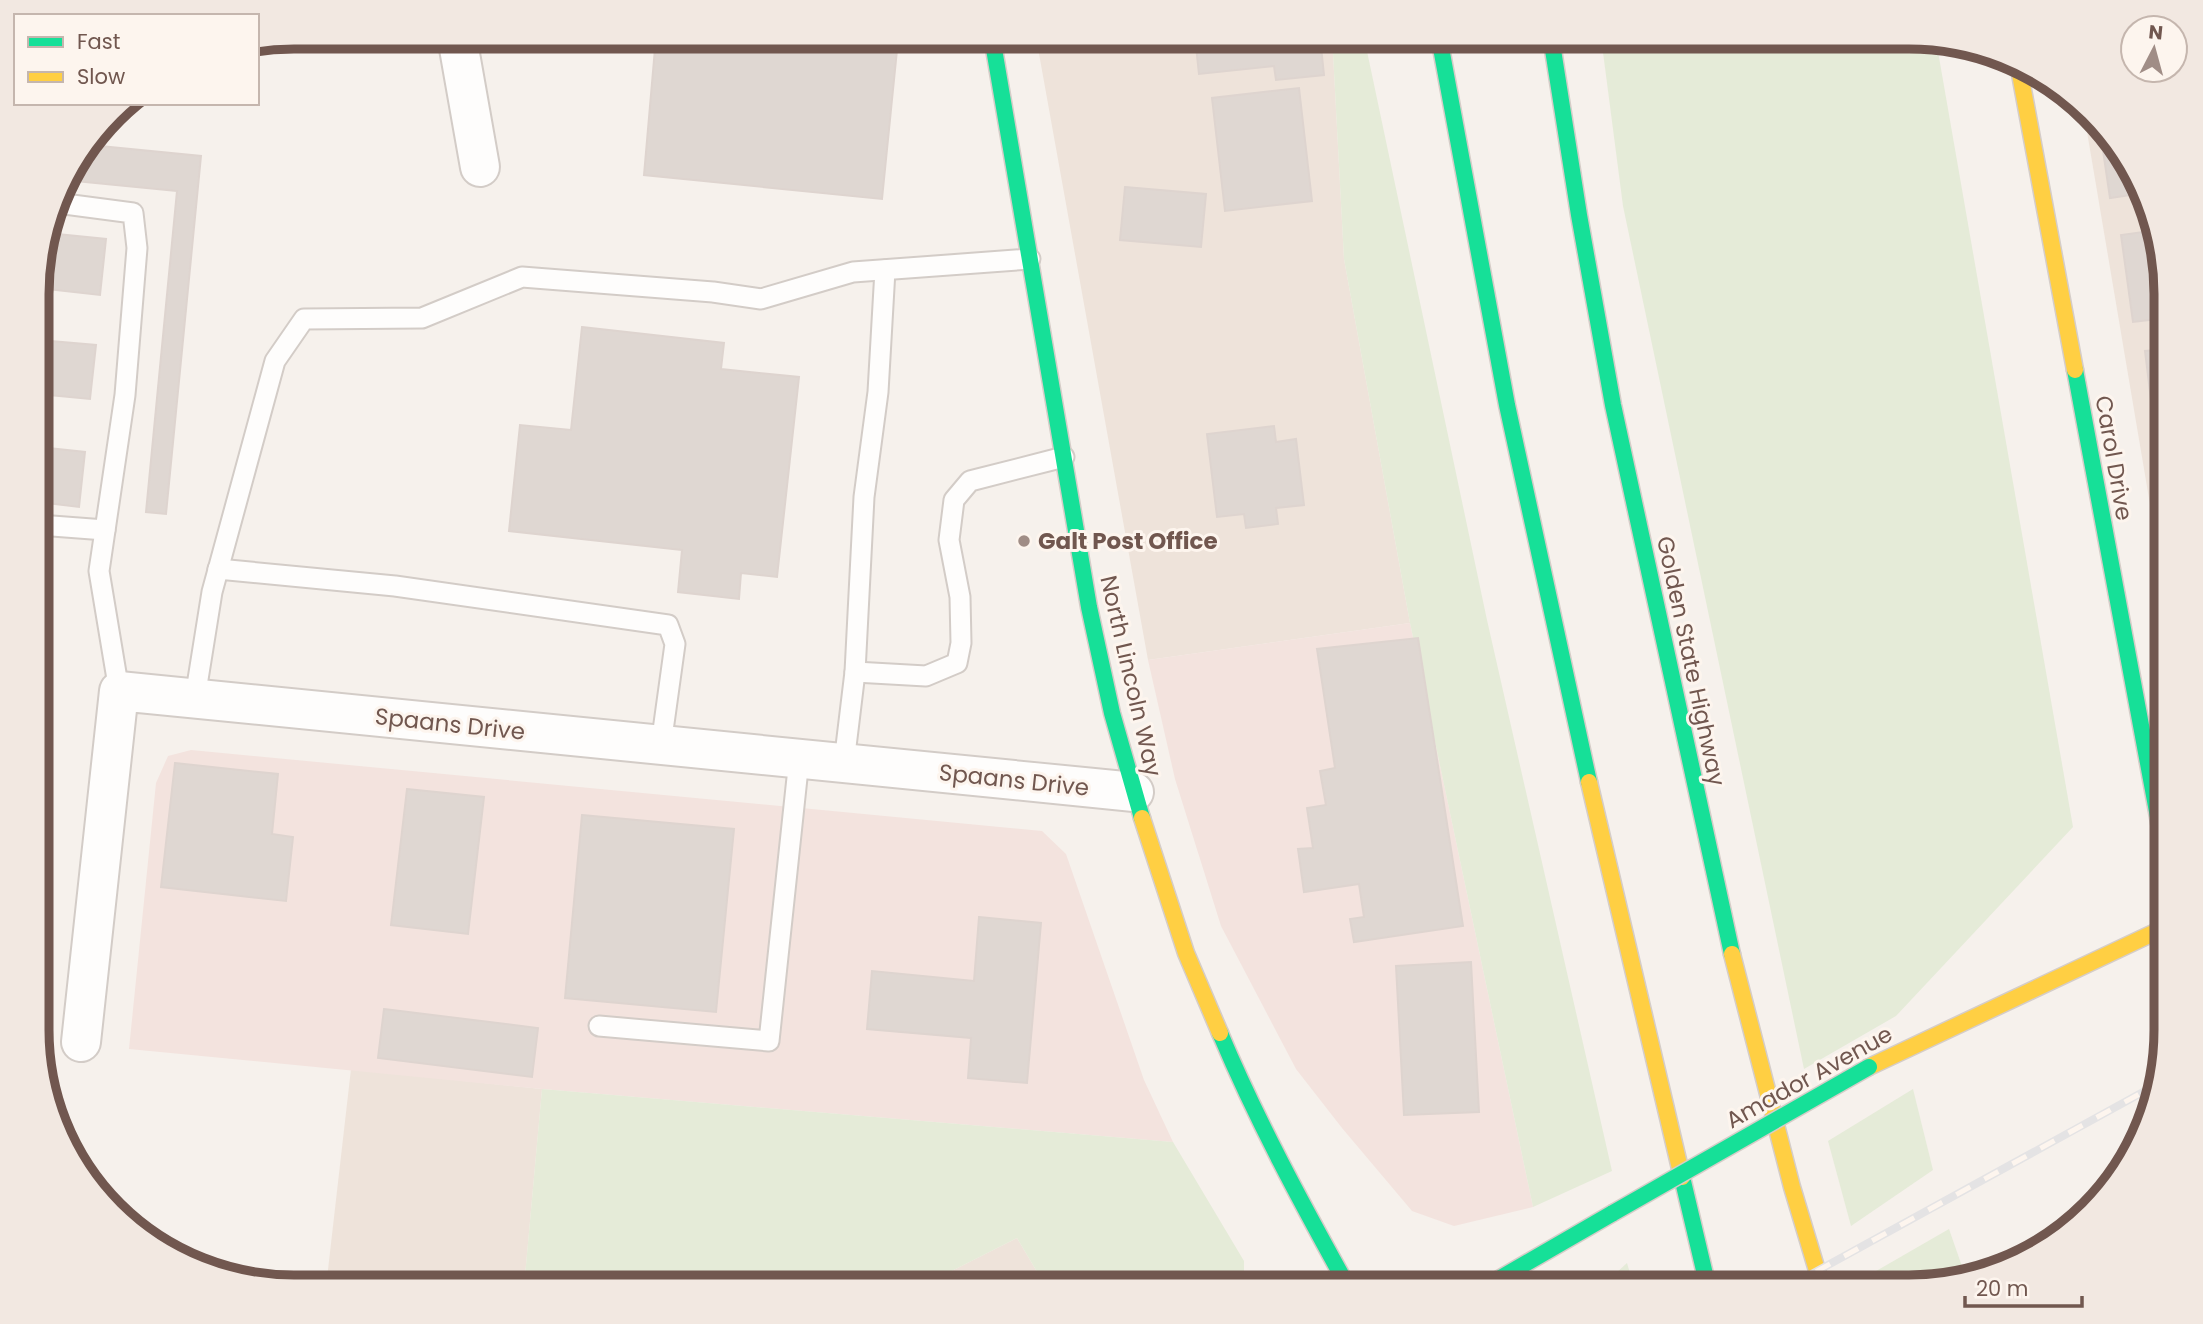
<svg xmlns="http://www.w3.org/2000/svg" width="2203" height="1324" font-family="Poppins,sans-serif">
<rect width="100%" height="100%" fill="#f6f1ec"/>
<!-- residential -->
<g fill="#eee3da">
<path d="M1036 37H1329L1333 53 1344 259 1410 623 1148 660Z"/>
<path d="M2084 114 2123 152 2166 277V599Z"/>
<path d="M351 1069 542 1089 524 1287H326Z"/>
<path d="M1017 1238 1046 1287H920Z"/>
</g>
<!-- commercial -->
<g fill="#f3e3de">
<path d="M1410 623 1533 1207 1454 1226 1412 1211 1342 1128 1296 1069 1221 926 1175 779 1148 660Z"/>
<path d="M191 750 1042 831 1066 854 1144 1080 1173 1142 542 1089 129 1049 156 783 168 756Z"/>
</g>
<!-- green -->
<g fill="#e5ebd8">
<path d="M1329 37H1364L1487 620 1612 1171 1533 1207 1410 623 1344 259 1333 53Z"/>
<path d="M1601 37H1909L1936 40 2073 827 1896 1016 1804 1069 1623 206Z"/>
<path d="M542 1089 1173 1142 1244 1261V1287H1046L1017 1238 920 1287H524Z"/>
<path d="M1913 1089 1933 1170 1851 1226 1828 1141Z"/>
<path d="M1949 1229 1965 1275 1925 1287H1866L1864 1278Z"/>
<path d="M1627 1263 1634 1287H1601Z"/>
</g>
<!-- building -->
<g fill="#dfd7d2" stroke="#ded4cf" stroke-width="2">
<path d="M656 37H758L897 50 882 199 644 175Z"/>
<path d="M1195 37H1320L1324 75 1276 80 1274 66 1199 74Z"/>
<path d="M1299 88 1312 201 1225 211 1212 98Z"/>
<path d="M2100 130 2123 152 2137 194 2110 198Z"/>
<path d="M90 145 201 156 166 514 146 512 177 191 64 180Z"/>
<path d="M1125 187 1206 194 1201 247 1120 240Z"/>
<path d="M2150 231 2166 277V318L2133 322 2121 235Z"/>
<path d="M47 233 106 239 100 295 39 288V261Z"/>
<path d="M582 327 724 343 721 369 799 377 777 577 741 573 739 599 678 592 682 550 509 531 520 425 571 430Z"/>
<path d="M39 340 96 345 90 399 39 394Z"/>
<path d="M2166 349V448L2157 449 2145 351Z"/>
<path d="M1274 426 1276 442 1296 439 1304 505 1276 508 1278 524 1246 528 1244 514 1217 517 1207 434Z"/>
<path d="M39 447 85 452 79 507 39 502Z"/>
<path d="M1418 638 1463 926 1354 942 1350 919 1364 917 1359 884 1304 892 1298 849 1313 848 1307 808 1326 805 1320 771 1335 768 1317 649Z"/>
<path d="M175 763 278 774 272 834 293 837 286 901 161 887Z"/>
<path d="M407 789 484 797 468 934 391 925Z"/>
<path d="M582 815 734 829 716 1012 565 998Z"/>
<path d="M979 917 1041 923 1027 1083 968 1078 971 1038 867 1029 872 971 974 981Z"/>
<path d="M1471 962 1479 1112 1404 1115 1396 966Z"/>
<path d="M384 1009 538 1028 532 1077 378 1058Z"/>
</g>
<g fill="none" stroke-linecap="round" stroke-linejoin="round">
<defs>
<g id="lane">
<path d="M57 203 133 213 137 248 125 395 99 571 119 691"/>
<path d="M39 525 105 530"/>
<path d="M218 569 395 586 668 625 675 644 661 745"/>
<path d="M855 672 926 676 957 663 961 643 960 597 949 540 954 500 970 481 1064 457"/>
<path d="M195 698 212 592 275 361 304 319 422 318 522 277 713 292 761 299 853 272 1030 259"/>
<path d="M844 763 855 672 864 497 878 392 885 270"/>
<path d="M599 1026 769 1041 799 759"/>
</g>
<g id="street">
<path d="M457 37 480 167"/>
<path d="M81 1042 119 691 1134 792"/>
</g>
<g id="fast">
<path d="M992 37 1089 607 1112 713 1142 818"/>
<path d="M1439 37 1507 405 1589 782"/>
<path d="M1551 37 1579 215 1613 405 1732 954"/>
<path d="M2075 370 2166 860"/>
<path d="M1220 1033C1257 1121 1302 1204 1348 1287"/>
<path d="M1682 1177 1708 1287"/>
<path d="M1485 1287 1613 1213"/>
</g>
<g id="slow">
<path d="M2018 63 2075 370"/>
<path d="M1589 782 1682 1177"/>
<path d="M1142 818 1186 953 1220 1033"/>
<path d="M1732 954 1792 1187 1822 1287"/>
<path d="M1869 1067 2166 927"/>
</g>
</defs>
<!-- lane casing -->
<use href="#lane" stroke="#d3ccc7" stroke-width="23"/>
<!-- street casing -->
<use href="#street" stroke="#d3ccc7" stroke-width="42"/>
<!-- fast casing -->
<use href="#fast" stroke="#d5cdc8" stroke-width="19"/>
<!-- slow casing -->
<use href="#slow" stroke="#d5cdc8" stroke-width="19"/>
<!-- lane -->
<use href="#lane" stroke="#fefdfc" stroke-width="19"/>
<!-- street -->
<use href="#street" stroke="#fefdfc" stroke-width="38"/>
<!-- fast -->
<use href="#fast" stroke="#16e098" stroke-width="16"/>
<!-- slow -->
<use href="#slow" stroke="#ffcf43" stroke-width="16"/>
<defs>
<path id="rail" d="M1788 1287 2154 1086"/>
</defs>
<!-- rail casing -->
<use href="#rail" stroke="#e4e3e4" stroke-width="8"/>
<!-- rail -->
<use href="#rail" stroke="#fdf5ee" stroke-width="5" stroke-dasharray="16" stroke-linecap="butt"/>
<defs>
<path id="fast-bridge" d="M1613 1213 1869 1067"/>
</defs>
<!-- fast-bridge casing -->
<use href="#fast-bridge" stroke="#d5cdc8" stroke-width="19" stroke-linecap="butt"/>
<!-- fast-bridge -->
<use href="#fast-bridge" stroke="#16e098" stroke-width="16"/>
</g>
<!-- markers -->
<circle fill="#a08d86" stroke="#fdf5ee" stroke-width="2.5" cx="1024" cy="541" r="7"/>
<g text-anchor="middle" dominant-baseline="central" stroke-width="6" stroke-linejoin="round" paint-order="stroke">
<!-- street labels -->
<g font-size="23" fill="#71574f" stroke="#fdf5ee">
<text transform="translate(2114 458) rotate(80)">Carol Drive</text>
<text transform="translate(1691 661) rotate(78)">Golden State Highway</text>
<text transform="translate(1131 676) rotate(77)">North Lincoln Way</text>
<text transform="translate(450 724) rotate(6)">Spaans Drive</text>
<text transform="translate(1014 780) rotate(6)">Spaans Drive</text>
<text transform="translate(1809 1077) rotate(-29)">Amador Avenue</text>
</g>
<!-- poi labels -->
<g font-size="23" font-weight="bold" fill="#71574f" stroke="#fdf5ee" text-anchor="start">
<text x="1038" y="541">Galt Post Office</text>
</g>
</g>
<!-- crop -->
<path d="M0 0H2203V1324H0ZM294 49H1909A245 245 0 0 1 2154 294V1030A245 245 0 0 1 1909 1275H294A245 245 0 0 1 49 1030V294A245 245 0 0 1 294 49Z" fill="#f2e8e1" fill-rule="evenodd"/>
<path fill="none" stroke="#71574f" stroke-width="9" d="M294 49H1909A245 245 0 0 1 2154 294V1030A245 245 0 0 1 1909 1275H294A245 245 0 0 1 49 1030V294A245 245 0 0 1 294 49Z"/>
<!-- legend -->
<rect x="14" y="14" width="245" height="91" fill="#fdf5ee" stroke="#c5b6ae" stroke-width="2"/>
<rect x="28" y="37" width="35" height="10" fill="#16e098" stroke="#c5b6ae" stroke-width="2"/>
<text x="77" y="49" font-size="21" fill="#71574f">Fast</text>
<rect x="28" y="72" width="35" height="10" fill="#ffcf43" stroke="#c5b6ae" stroke-width="2"/>
<text x="77" y="84" font-size="21" fill="#71574f">Slow</text>
<!-- north arrow -->
<g transform="translate(2154 49) rotate(6)"><circle r="33" fill="#fdf5ee" stroke="#c5b6ae" stroke-width="2"/>
<path d="M0-5L12 26L0 18L-12 26Z" fill="#a08d86"/>
<text y="-10" font-size="19" font-weight="bold" text-anchor="middle" fill="#71574f">N</text>
</g>
<!-- scale -->
<path d="M1965 1296v10h117v-10" fill="none" stroke="#71574f" stroke-width="3.5"/>
<text x="1976" y="1296" font-size="21" fill="#71574f" stroke="#fdf5ee" stroke-width="5" paint-order="stroke">20 m</text>
</svg>
